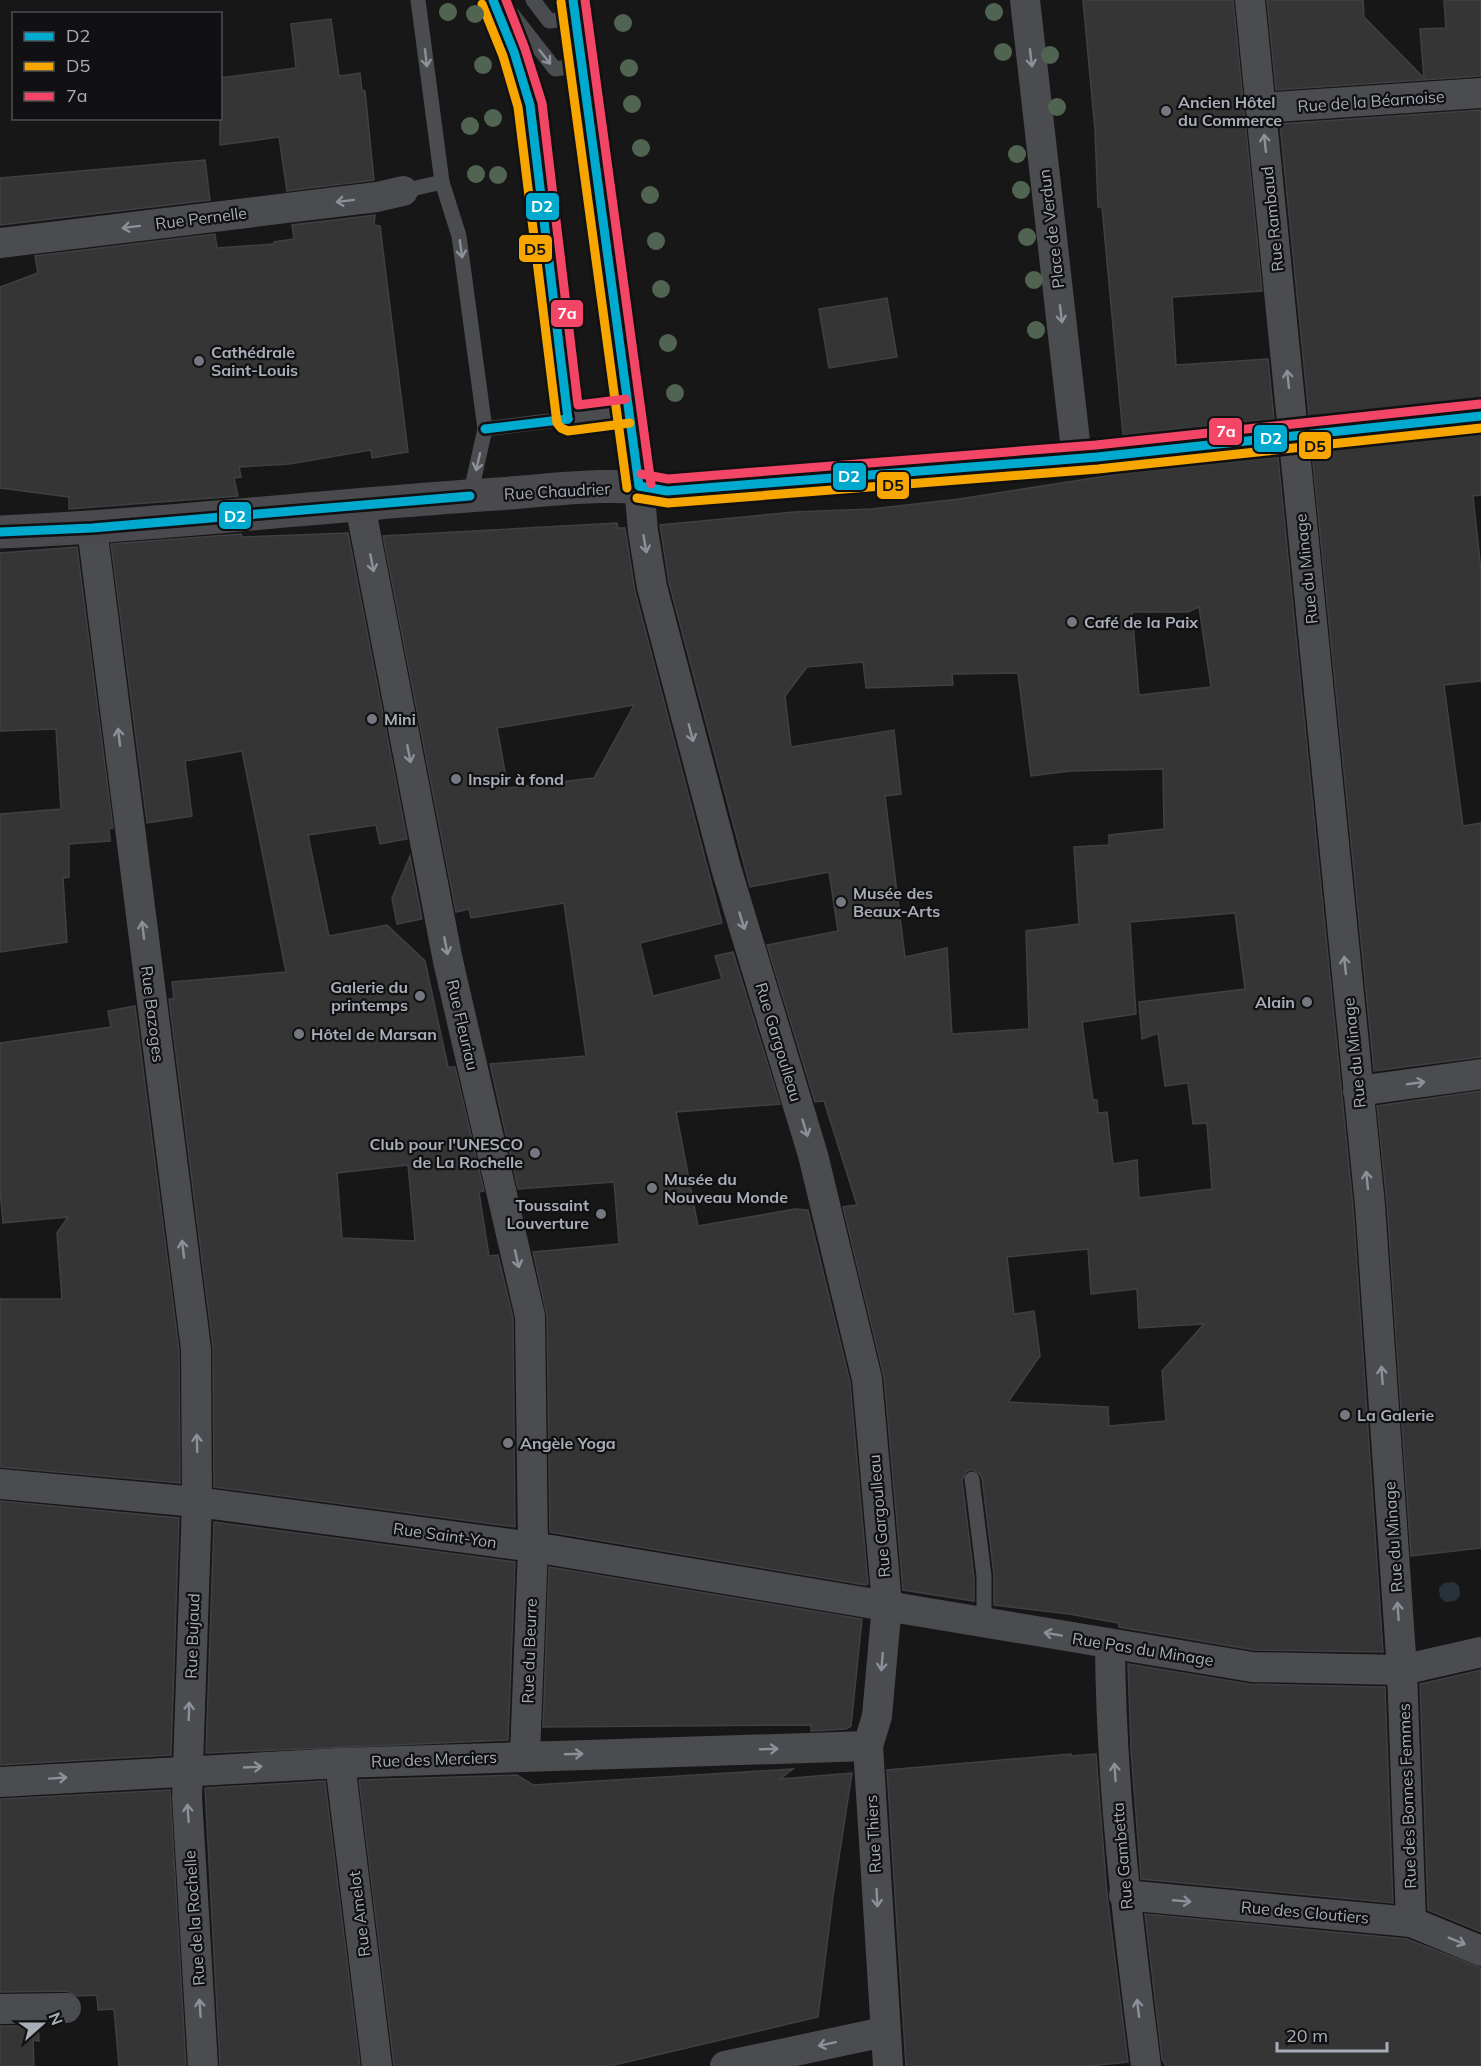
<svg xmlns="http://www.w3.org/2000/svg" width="1481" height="2066" font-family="Mulish,sans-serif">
<rect width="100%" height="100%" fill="#171717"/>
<!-- water -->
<path fill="#2a3239" d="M1454 1582 1459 1586 1460 1596 1455 1601 1445 1602 1440 1597 1439 1588 1444 1583Z"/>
<!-- building -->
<g fill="#353536" stroke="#3f4043" stroke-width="1.5" fill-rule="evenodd">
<path d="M1083 0H1233L1262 291 1172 297 1176 365 1268 359 1274 419 1123 435 1102 207H1098L1095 130Z"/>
<path d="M1267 0H1363L1364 17 1424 78 1420 29 1446 28 1444 0H1481V76L1276 90Z"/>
<path d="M331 19 339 76 360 73 362 90 365 91 374 180 287 191 279 137 220 145V78L296 68 291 24Z"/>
<path d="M1481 110V398L1309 416 1280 124Z"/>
<path d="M205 160 210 200 0 225V178Z"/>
<path d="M375 215 374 225 380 226 408 452 372 458 371 450 289 464 239 467 241 477 234 478 238 496 69 509V497L0 488V287L38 273 35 256 215 234 217 248 274 244V242L294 239 292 225Z"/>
<path d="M887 298 897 357 829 368 819 309Z"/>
<path d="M1481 435V495L1473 496 1481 571V681L1444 685 1463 826 1481 823V1057L1374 1071 1312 453Z"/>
<path d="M1278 457 1353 1206 1383 1652 1254 1650 1119 1627 1118 1623 1069 1614 994 1605V1575L982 1478 979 1473 971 1469 966 1472 962 1480 974 1577V1601L903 1590 884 1377 843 1207 857 1205 824 1101 815 1102 767 945 838 931 829 872 750 887 669 583 660 525 794 512 871 509 959 499 1126 473ZM1199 607 1211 687 1139 695 1132 612H1188ZM863 662 866 688 953 685 952 674 1018 673 1031 776 1070 771 1163 769 1164 829 1109 835V845L1074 847 1079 924 1026 931 1029 1029 952 1034 947 948 905 957 885 796 901 794 894 730 791 747 785 696 807 667ZM1235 913 1245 989 1139 1002 1142 1039 1158 1033 1165 1086 1188 1083 1193 1124 1207 1123 1212 1189 1139 1198 1137 1160 1113 1164 1107 1112 1098 1113 1097 1100H1093L1082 1022 1136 1014 1130 922ZM1088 1249 1091 1294 1137 1289 1139 1328 1204 1324 1162 1371 1166 1421 1109 1426 1108 1407 1008 1402 1040 1356 1034 1311 1014 1314 1007 1257Z"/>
<path d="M617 523 618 528H625L635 591 722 923 640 943 653 996 722 979 715 956 733 952 780 1104 676 1112 698 1226 795 1209 808 1210 850 1382 868 1584 865 1585 550 1532 547 1316 533 1252 619 1244 614 1182 518 1189 490 1064 586 1056 564 903 471 918 469 909 456 912 383 536ZM634 705 594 778 508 788 497 728Z"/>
<path d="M348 533 407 839 380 844 376 825 308 835 329 936 387 925 425 961 448 1067H455L484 1191 479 1192 489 1256 498 1255 513 1318 515 1527 214 1487 213 1347 169 999H174L172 982 286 972 242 751 185 761 192 816 147 823 111 544 241 534 242 537ZM408 1165 415 1241 342 1238 337 1173Z"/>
<path d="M77 547 113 828 109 829 110 841 69 844V877L63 878 67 942 0 952V814L61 809 56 729 0 731V553Z"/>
<path d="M410 856 422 919 397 924 392 898Z"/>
<path d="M135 1006 179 1350 180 1483 0 1467V1299H62L57 1233 68 1217 3 1223 0 1189V1043L111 1027 108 1011Z"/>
<path d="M1481 1091V1548L1411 1556 1387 1204 1377 1106Z"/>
<path d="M0 1501 179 1518 171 1755 0 1765Z"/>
<path d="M214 1522 515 1562 508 1740 206 1753Z"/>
<path d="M549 1567 862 1619 851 1726 846 1729 811 1731V1725L543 1727Z"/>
<path d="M1128 1664 1249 1684 1385 1687 1393 1903 1141 1879 1131 1750Z"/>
<path d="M1481 1670V1932L1428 1910 1420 1684Z"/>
<path d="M1071 1754V1756L1096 1754 1107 1894 1128 2062 1089 2066H906L887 1770Z"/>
<path d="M793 1769 780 1779 852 1773 833 1896 818 2017 610 2066H394L359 1780 517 1775 533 1785Z"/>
<path d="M325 1781 360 2066H220L205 1788Z"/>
<path d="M170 1790 186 2066H119L114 2009 98 2010 97 1995 77 1996 66 1991 0 1992V1799Z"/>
<path d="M1145 1914 1407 1939 1481 1968V2066H1166L1162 2059Z"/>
<path d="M0 2026H38L39 2041 33 2040 34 2066H0Z"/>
</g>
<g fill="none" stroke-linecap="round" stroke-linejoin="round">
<!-- lane -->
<g stroke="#4b4c50" stroke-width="15">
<path d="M418 0 442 182 459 236 485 429 470 496"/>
<path d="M493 0 514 52 530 105 568 419"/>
<path d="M501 0 555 69 582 65"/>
<path d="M533 0 549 21 576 18"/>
<path d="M573 0 639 486"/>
<path d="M403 191 442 182"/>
<path d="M485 429 628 411"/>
<path d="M972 1479 984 1576V1622"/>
</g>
<!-- street -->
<g stroke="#4b4c50" stroke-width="30">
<path d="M1025 0 1077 459"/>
<path d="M1250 0 1370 1205 1402 1670 1411 1922"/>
<path d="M1261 108 1481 93"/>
<path d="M0 243 377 197 403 191"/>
<path d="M639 486 643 531 652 587 726 868 813 1155 867 1379 887 1604 877 1716 868 1746 888 2066"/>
<path d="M360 505 448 961 530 1316 533 1547 525 1755"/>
<path d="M92 528 196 1349 197 1502 187 1797 203 2066"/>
<path d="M1358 1091 1481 1074"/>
<path d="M0 1484 197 1502 533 1547 1252 1667 1402 1670 1481 1652"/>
<path d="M1110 1645C1111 1786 1128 1926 1146 2066"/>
<path d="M340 1763 377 2066"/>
<path d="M0 1782 340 1763 868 1746"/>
<path d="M1124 1895 1411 1922 1481 1951"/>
<path d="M0 2009 66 2008"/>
<path d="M725 2066 884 2032"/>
</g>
<!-- secondary -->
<path stroke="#4a4a4e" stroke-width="33" d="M0 532C161 525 321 506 481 495 542 492 607 480 667 491L1097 457 1481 416"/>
<defs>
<g id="bus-1">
<path d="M493 0 514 52 530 105 568 419"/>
<path d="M573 0 639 486"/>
<path d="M485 429 568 419"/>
<path d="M639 486 667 491 1097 457 1481 416"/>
<path d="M0 532 92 528 470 496"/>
</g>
<g id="bus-2">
<path d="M561 2 627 488"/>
<path d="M482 4 503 56 518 107 557 423 561 428 568 431 630 423"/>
<path d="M637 498 668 503 1098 469 1481 428"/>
</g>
<g id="bus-3">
<path d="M506 0 525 49 542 103 578 405 626 399"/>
<path d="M585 0 651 484"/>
<path d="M641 474 668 479 1096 445 1480 404"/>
</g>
</defs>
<!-- bus-1 casing -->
<use href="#bus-1" stroke="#111113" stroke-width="14"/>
<!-- bus-2 casing -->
<use href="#bus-2" stroke="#111113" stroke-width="14"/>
<!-- bus-3 casing -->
<use href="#bus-3" stroke="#111113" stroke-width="14"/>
<!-- bus-1 -->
<use href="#bus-1" stroke="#00a9ce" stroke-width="9"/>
<!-- bus-2 -->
<use href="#bus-2" stroke="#f7a600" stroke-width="9"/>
<!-- bus-3 -->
<use href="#bus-3" stroke="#f34667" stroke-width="9"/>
</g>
<!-- trees -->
<g fill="#506451">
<circle cx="448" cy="12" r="9"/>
<circle cx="994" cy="12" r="9"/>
<circle cx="475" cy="14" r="9"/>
<circle cx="623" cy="23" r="9"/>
<circle cx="1003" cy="52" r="9"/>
<circle cx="1050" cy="55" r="9"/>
<circle cx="483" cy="65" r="9"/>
<circle cx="629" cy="68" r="9"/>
<circle cx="632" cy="104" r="9"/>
<circle cx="1057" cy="107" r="9"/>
<circle cx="493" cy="118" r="9"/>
<circle cx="470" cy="126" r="9"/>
<circle cx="641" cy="148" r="9"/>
<circle cx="1017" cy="154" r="9"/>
<circle cx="476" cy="174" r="9"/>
<circle cx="498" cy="175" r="9"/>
<circle cx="1021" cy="190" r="9"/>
<circle cx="650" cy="195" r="9"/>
<circle cx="1027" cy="237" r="9"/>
<circle cx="656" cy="241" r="9"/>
<circle cx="1034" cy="280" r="9"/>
<circle cx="661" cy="289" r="9"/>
<circle cx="1036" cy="330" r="9"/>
<circle cx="668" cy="343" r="9"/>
<circle cx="675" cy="393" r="9"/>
</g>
<!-- one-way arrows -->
<defs><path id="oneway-shaft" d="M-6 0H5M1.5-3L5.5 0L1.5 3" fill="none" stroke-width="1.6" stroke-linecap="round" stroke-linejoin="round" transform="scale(1.5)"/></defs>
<g stroke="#8c9099">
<use href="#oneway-shaft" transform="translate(545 57) rotate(52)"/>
<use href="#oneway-shaft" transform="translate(426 58) rotate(83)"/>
<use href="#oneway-shaft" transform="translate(1031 58) rotate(83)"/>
<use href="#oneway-shaft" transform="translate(1265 143) rotate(-96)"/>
<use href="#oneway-shaft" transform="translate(345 201) rotate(173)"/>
<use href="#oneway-shaft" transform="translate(131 227) rotate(173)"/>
<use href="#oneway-shaft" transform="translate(461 249) rotate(82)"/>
<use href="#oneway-shaft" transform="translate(1061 314) rotate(83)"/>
<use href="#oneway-shaft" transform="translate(1288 379) rotate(-96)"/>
<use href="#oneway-shaft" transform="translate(478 462) rotate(103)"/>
<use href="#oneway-shaft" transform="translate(645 544) rotate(80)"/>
<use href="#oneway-shaft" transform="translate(372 563) rotate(79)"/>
<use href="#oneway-shaft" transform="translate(691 733) rotate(75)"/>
<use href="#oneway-shaft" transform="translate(119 737) rotate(-97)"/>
<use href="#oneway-shaft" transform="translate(409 754) rotate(79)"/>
<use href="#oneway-shaft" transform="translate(742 921) rotate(73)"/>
<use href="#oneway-shaft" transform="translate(143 930) rotate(-97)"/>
<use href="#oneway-shaft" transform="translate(446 946) rotate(79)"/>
<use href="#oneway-shaft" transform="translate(1345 965) rotate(-96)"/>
<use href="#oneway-shaft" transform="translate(1416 1083) rotate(-8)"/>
<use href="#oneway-shaft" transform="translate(805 1128) rotate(73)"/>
<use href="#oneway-shaft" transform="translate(1367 1180) rotate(-96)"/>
<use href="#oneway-shaft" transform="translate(183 1249) rotate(-97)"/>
<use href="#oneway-shaft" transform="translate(517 1259) rotate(77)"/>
<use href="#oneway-shaft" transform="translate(1382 1375) rotate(-94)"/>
<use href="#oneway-shaft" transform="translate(197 1443) rotate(-91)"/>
<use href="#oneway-shaft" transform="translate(1398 1611) rotate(-94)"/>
<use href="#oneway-shaft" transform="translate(1053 1634) rotate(-170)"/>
<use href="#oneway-shaft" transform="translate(882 1662) rotate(95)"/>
<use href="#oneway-shaft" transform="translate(189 1711) rotate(-88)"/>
<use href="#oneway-shaft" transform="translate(769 1749) rotate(-2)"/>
<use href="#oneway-shaft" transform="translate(574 1754) rotate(-2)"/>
<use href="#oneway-shaft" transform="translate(253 1767) rotate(-3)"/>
<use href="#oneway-shaft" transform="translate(1115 1772) rotate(-94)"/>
<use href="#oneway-shaft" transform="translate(58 1778) rotate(-4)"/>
<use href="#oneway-shaft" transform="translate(188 1813) rotate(-94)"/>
<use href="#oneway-shaft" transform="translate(877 1898) rotate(87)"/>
<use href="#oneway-shaft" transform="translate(1182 1901) rotate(5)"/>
<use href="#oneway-shaft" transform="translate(1457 1941) rotate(22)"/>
<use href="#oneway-shaft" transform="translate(200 2008) rotate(-94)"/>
<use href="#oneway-shaft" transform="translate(1138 2008) rotate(-97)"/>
<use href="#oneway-shaft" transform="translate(827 2044) rotate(168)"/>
</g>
<!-- markers -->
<g fill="#757880" stroke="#111113" stroke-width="2">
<circle cx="1166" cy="111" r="6"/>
<circle cx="199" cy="361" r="6"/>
<circle cx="1072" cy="622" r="6"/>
<circle cx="372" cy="719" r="6"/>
<circle cx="456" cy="779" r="6"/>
<circle cx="841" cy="902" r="6"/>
<circle cx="420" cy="996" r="6"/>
<circle cx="1307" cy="1002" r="6"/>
<circle cx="299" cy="1034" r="6"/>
<circle cx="535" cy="1153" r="6"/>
<circle cx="652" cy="1188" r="6"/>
<circle cx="601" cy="1214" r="6"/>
<circle cx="1345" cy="1415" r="6"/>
<circle cx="508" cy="1443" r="6"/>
</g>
<g text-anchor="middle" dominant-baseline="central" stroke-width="4.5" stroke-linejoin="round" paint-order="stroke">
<!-- street labels -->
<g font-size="16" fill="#a8adb8" stroke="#111113">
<text transform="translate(1371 101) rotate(-4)">Rue de la Béarnoise</text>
<text transform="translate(201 218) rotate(-7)">Rue Pernelle</text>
<text transform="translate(1272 219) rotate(-96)">Rue Rambaud</text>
<text transform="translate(1051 229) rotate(-97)">Place de Verdun</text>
<text transform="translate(557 491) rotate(-3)">Rue Chaudrier</text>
<text transform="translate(1306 569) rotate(-96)">Rue du Minage</text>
<text transform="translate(153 1014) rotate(83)">Rue Bazoges</text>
<text transform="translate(463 1025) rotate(77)">Rue Fleuriau</text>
<text transform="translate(779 1042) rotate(73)">Rue Gargoulleau</text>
<text transform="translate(1354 1053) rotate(-96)">Rue du Minage</text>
<text transform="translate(879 1516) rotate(-95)">Rue Gargoulleau</text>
<text transform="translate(445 1535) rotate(8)">Rue Saint-Yon</text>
<text transform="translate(1393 1537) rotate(-94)">Rue du Minage</text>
<text transform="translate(192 1636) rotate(-88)">Rue Bujaud</text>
<text transform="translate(1143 1649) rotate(9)">Rue Pas du Minage</text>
<text transform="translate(529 1651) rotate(-88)">Rue du Beurre</text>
<text transform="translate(434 1759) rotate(-2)">Rue des Merciers</text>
<text transform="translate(1407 1796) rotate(-92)">Rue des Bonnes Femmes</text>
<text transform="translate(873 1834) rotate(-93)">Rue Thiers</text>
<text transform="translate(1122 1856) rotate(-95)">Rue Gambetta</text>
<text transform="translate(1305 1912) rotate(5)">Rue des Cloutiers</text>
<text transform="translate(359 1914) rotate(-97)">Rue Amelot</text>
<text transform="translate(194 1918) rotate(-94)">Rue de la Rochelle</text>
</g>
<!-- poi labels -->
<g font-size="16" font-weight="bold" fill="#a8adb8" stroke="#111113" text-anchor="start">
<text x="1178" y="102">Ancien Hôtel<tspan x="1178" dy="18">du Commerce</tspan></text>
<text x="211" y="352">Cathédrale<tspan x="211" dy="18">Saint-Louis</tspan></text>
<text x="1084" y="622">Café de la Paix</text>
<text x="384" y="719">Mini</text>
<text x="468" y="779">Inspir à fond</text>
<text x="853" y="893">Musée des<tspan x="853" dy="18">Beaux-Arts</tspan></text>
<text x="408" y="987" text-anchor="end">Galerie du<tspan x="408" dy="18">printemps</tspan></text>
<text x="1295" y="1002" text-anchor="end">Alain</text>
<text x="311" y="1034">Hôtel de Marsan</text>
<text x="523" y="1144" text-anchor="end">Club pour l'UNESCO<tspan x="523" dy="18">de La Rochelle</tspan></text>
<text x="664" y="1179">Musée du<tspan x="664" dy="18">Nouveau Monde</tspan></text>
<text x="589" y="1205" text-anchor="end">Toussaint<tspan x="589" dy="18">Louverture</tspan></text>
<text x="1357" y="1415">La Galerie</text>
<text x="520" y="1443">Angèle Yoga</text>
</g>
</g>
<g stroke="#111113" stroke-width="2">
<rect x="525" y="192" width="35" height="29" rx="6" fill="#00a9ce"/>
<rect x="518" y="234" width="35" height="29" rx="6" fill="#f7a600"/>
<rect x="550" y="299" width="34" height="29" rx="6" fill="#f34667"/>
<rect x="1208" y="417" width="35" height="29" rx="6" fill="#f34667"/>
<rect x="1253" y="424" width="35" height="29" rx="6" fill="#00a9ce"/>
<rect x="1298" y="431" width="34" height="29" rx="6" fill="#f7a600"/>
<rect x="832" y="462" width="35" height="29" rx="6" fill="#00a9ce"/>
<rect x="876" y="471" width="34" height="29" rx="6" fill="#f7a600"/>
<rect x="218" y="501" width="34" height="29" rx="6" fill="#00a9ce"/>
</g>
<g font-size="16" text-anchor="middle" font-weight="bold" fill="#fff">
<text x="542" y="212">D2</text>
<text x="567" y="319">7a</text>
<text x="1226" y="437">7a</text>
<text x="1271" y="444">D2</text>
<text x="849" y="482">D2</text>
<text x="235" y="522">D2</text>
</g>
<g font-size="16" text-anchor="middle" font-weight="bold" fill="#111">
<text x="535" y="255">D5</text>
<text x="1315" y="452">D5</text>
<text x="893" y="491">D5</text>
</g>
<!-- legend -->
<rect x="12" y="12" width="210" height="108" fill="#111113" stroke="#4d4f55" stroke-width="1.5"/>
<rect x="24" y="32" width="30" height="9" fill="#00a9ce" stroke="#4d4f55" stroke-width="1.5"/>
<text x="66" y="42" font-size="18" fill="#a8adb8">D2</text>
<rect x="24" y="62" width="30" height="9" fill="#f7a600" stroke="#4d4f55" stroke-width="1.5"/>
<text x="66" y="72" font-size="18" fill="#a8adb8">D5</text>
<rect x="24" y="92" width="30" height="9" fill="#f34667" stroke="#4d4f55" stroke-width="1.5"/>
<text x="66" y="102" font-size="18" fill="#a8adb8">7a</text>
<!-- north arrow -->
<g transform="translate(42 2024) rotate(69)" stroke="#111113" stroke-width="4.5" paint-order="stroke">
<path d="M0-4.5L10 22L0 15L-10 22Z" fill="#a8adb8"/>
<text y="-9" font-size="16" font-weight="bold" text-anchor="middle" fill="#a8adb8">N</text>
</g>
<!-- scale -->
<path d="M1277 2042v9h110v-9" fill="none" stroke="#a8adb8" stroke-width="3"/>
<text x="1286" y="2042" font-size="18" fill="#a8adb8" stroke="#111113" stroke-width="4.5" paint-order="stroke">20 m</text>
</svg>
